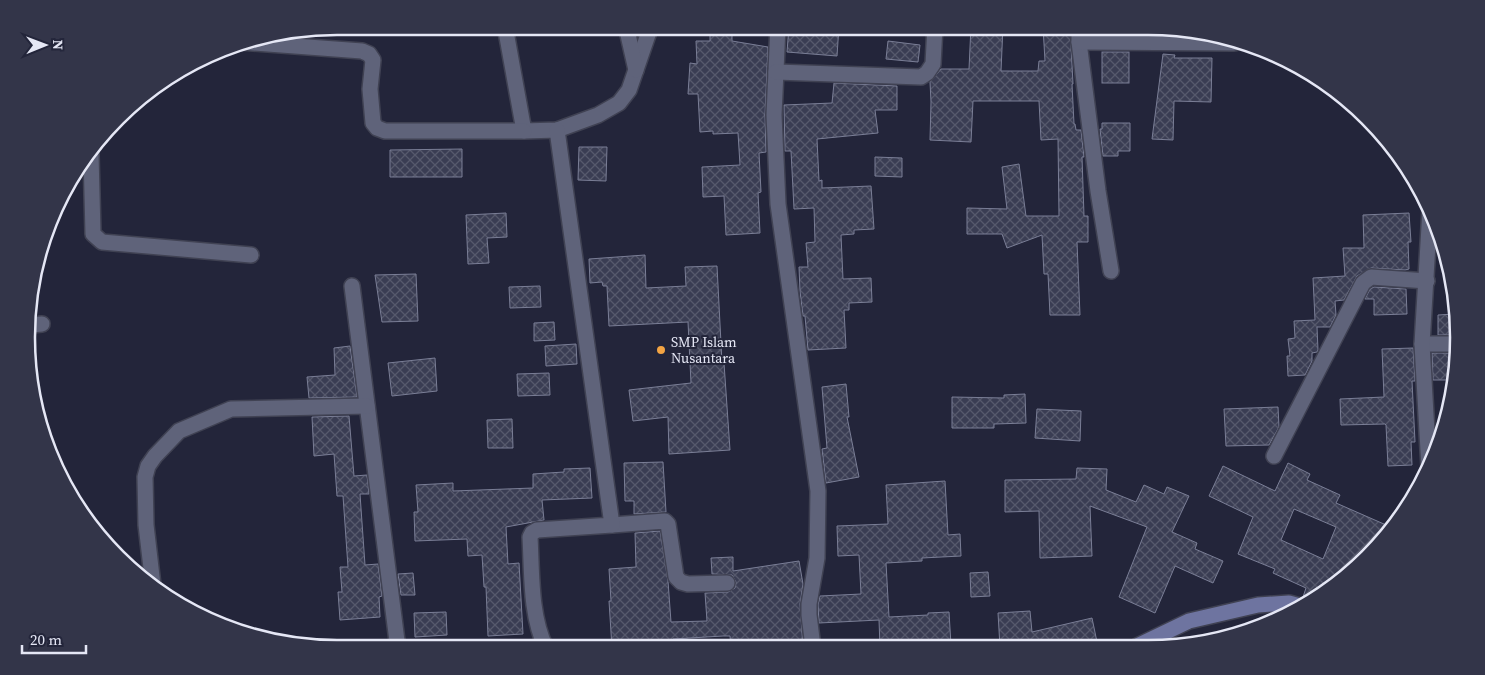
<svg xmlns="http://www.w3.org/2000/svg" width="1485" height="675" font-family="'Source Serif 4',serif">
<defs>
<pattern id="building-cross-hatch" width="8" height="8" patternUnits="userSpaceOnUse" patternTransform="scale(1.25)"><rect width="8" height="8" fill="#3a3d53"/><path d="M0 0l8 8M0 8l8-8" fill="none" stroke="#56596c"/></pattern>
</defs>
<rect width="100%" height="100%" fill="#23253a"/>
<!-- building -->
<g fill="url(#building-cross-hatch)" stroke="#7a7e96" fill-rule="evenodd">
<path d="M789 26H839L837 56 787 52Z"/>
<path d="M971 26H1003L1001 71H1038L1039 61H1045L1043 27 1070 26 1073 84H1072L1074 124H1075L1076 130H1081L1084 157H1082L1084 216H1088V242H1077L1080 315H1050L1048 274H1044L1042 235 1007 248 1002 234H967V208L1007 209 1002 167 1019 164 1026 216H1059L1058 139 1041 140 1039 101H973L971 142 930 140 931 102 930 82 941 69H969Z"/>
<rect x="1102" y="26" width="26" height="7"/>
<path d="M732 34V41L768 47 765 115 766 152 759 153 761 192 758 193 760 233 726 235 724 196 703 197 702 167 740 165 738 133 713 134V131L700 132 698 94H688L690 63 697 64 696 41H710V35Z"/>
<path d="M888 41 920 45 918 62 886 59Z"/>
<rect x="1102" y="52" width="27" height="31"/>
<path d="M1163 54 1175 55 1174 58H1212L1211 102 1174 101 1173 140 1152 139Z"/>
<path d="M834 83 897 86V110H875L878 133 817 139 819 181 822 180V188L871 186 874 229 854 230V234L841 235 843 279 871 278 872 302 849 303V310H844L846 348 808 350 805 316H803L800 291 799 267H808L806 243 815 242 814 208 794 209 791 151H785L784 105 832 103Z"/>
<path d="M1102 123H1130V151H1118V156H1103L1100 129H1102Z"/>
<path d="M579 147H607L606 181 578 180Z"/>
<path d="M462 149V177H390V150Z"/>
<path d="M875 157 902 158V177L875 176Z"/>
<path d="M506 213 507 237 487 238 489 263 468 264 466 215Z"/>
<path d="M1409 213 1411 242H1408L1409 269 1405 270 1371 268 1357 276 1344 300 1335 301 1336 315 1330 327H1317L1318 350 1317 352 1312 353V361L1305 375 1288 376 1287 356H1290L1288 339 1295 338 1294 321 1315 320 1313 278 1345 276 1343 248H1364L1363 215Z"/>
<path d="M645 255 646 288 686 286 685 267 717 266 722 363H724L730 450 669 454 668 417 633 421 629 390 691 383 688 322 609 326 607 286H603L602 282 590 283 589 259Z"/>
<path d="M416 274 418 321 382 322 375 275Z"/>
<path d="M540 286 541 307 510 308 509 287Z"/>
<path d="M1374 287 1406 289 1407 314 1374 315V299H1365L1370 289Z"/>
<path d="M1454 314 1458 335H1438V315Z"/>
<path d="M554 322 555 340 534 341V323Z"/>
<path d="M576 344 577 364 546 366 545 346Z"/>
<path d="M350 346 357 397 309 398 307 377 335 375 334 348Z"/>
<path d="M1413 348 1415 381H1412L1415 442H1411L1412 465 1388 466 1386 425 1385 424 1341 425 1340 399 1384 397 1382 349Z"/>
<path d="M1432 353H1456L1450 380H1433Z"/>
<path d="M435 358 437 391 392 396 388 363Z"/>
<path d="M549 373 550 395 518 396 517 374Z"/>
<path d="M846 384 849 417H847L859 477 826 483 822 449 827 448 822 387Z"/>
<path d="M1025 394 1026 423 994 424V428H952V397L1004 398V395Z"/>
<path d="M1278 407 1279 427 1269 445 1226 446 1224 409Z"/>
<path d="M1037 409 1081 411 1080 441 1035 438Z"/>
<path d="M349 416 354 476 367 475 369 494H360L365 565 378 564 382 596 379 597 380 617 340 620 338 592H342L340 567H348L343 496H337L334 454 314 456 312 417Z"/>
<path d="M512 419 513 448H488L487 420Z"/>
<path d="M663 462 666 512 634 514V501H625L624 463Z"/>
<path d="M1288 463 1310 474 1307 480 1340 495 1336 503 1393 528 1338 584 1308 601 1303 597 1306 588 1273 573 1275 569 1238 554 1253 517 1209 496 1223 466 1275 491ZM1294 509 1336 527 1323 559 1281 540Z"/>
<path d="M590 468 592 498 542 500 544 520 506 527 508 564 519 563 523 634 488 636 486 587H484L482 555 468 556 467 539 415 541 414 512H418L416 485 453 483V491L533 488V474L564 472V469Z"/>
<path d="M1077 468 1107 469 1106 490 1136 502 1144 485 1164 494 1167 487 1189 496 1172 532 1197 543 1195 549 1223 561 1213 583 1175 566 1155 613 1119 597 1147 527 1090 506 1092 556 1040 558 1039 511 1005 512V480L1076 479Z"/>
<path d="M945 481 948 535 960 534 961 556 922 558V561L886 563 889 617 928 615V613L949 612 951 645 880 647 879 620 819 623 818 605 820 596 861 594 859 555 838 556 837 526 888 524 886 485Z"/>
<path d="M660 531 668 581 671 622 707 621 705 593 728 592 735 588 736 582 732 575 712 574 711 558 733 557V571L799 561 803 584 800 604 803 647 731 648 730 636H723L673 639 674 648H612L609 601H611L609 569 636 567 635 533Z"/>
<path d="M988 572 990 596 971 597 970 573Z"/>
<path d="M413 573 415 595H401L398 574Z"/>
<path d="M1030 611 1032 632 1092 618 1097 642 1078 646 1000 647 998 613Z"/>
<path d="M446 612 447 635 415 637 414 613Z"/>
</g>
<g fill="none" stroke-linecap="round" stroke-linejoin="round">
<defs>
<g id="street">
<path d="M505 26 524 131 557 130 598 115 619 103 629 90 651 26"/>
<path d="M626 26 636 70"/>
<path d="M778 26 774 115 778 204 818 491 817 558 809 604V615L813 647"/>
<path d="M1079 26V42L1098 191 1111 271"/>
<path d="M241 42 362 51 369 54 373 60 370 89 373 123 377 128 385 131H524"/>
<path d="M1079 42 1234 43"/>
<path d="M776 72 921 77 927 73 933 64 935 26"/>
<path d="M91 154 93 234 102 242 251 255"/>
<path d="M352 286 398 649"/>
<path d="M31 325 42 324"/>
<path d="M1422 344H1457"/>
<path d="M1274 456 1363 283 1371 277 1427 281"/>
<path d="M1429 468 1422 344 1430 210"/>
<path d="M612 525 665 521 668 524 676 577 681 582 688 584 727 583"/>
<path d="M153 585 146 525 145 477 148 466 155 456 179 431 231 409 367 406"/>
<path d="M546 648C530 616 532 572 530 537L532 533 537 530 612 525 557 130"/>
</g>
<path id="secondary" d="M1137 646 1189 621 1258 605 1289 603 1300 606"/>
</defs>
<!-- street casing -->
<use href="#street" stroke="#404253" stroke-width="18"/>
<!-- secondary casing -->
<use href="#secondary" stroke="#404253" stroke-width="18"/>
<!-- street -->
<use href="#street" stroke="#5f637a" stroke-width="15"/>
<!-- secondary -->
<use href="#secondary" stroke="#6e74a0" stroke-width="15"/>
</g>
<!-- markers -->
<circle fill="#f3a443" stroke="#23253a" stroke-width="2" cx="661" cy="350" r="5"/>
<g text-anchor="middle" dominant-baseline="central" stroke-width="4" stroke-linejoin="round" paint-order="stroke">
<!-- poi labels -->
<g font-size="14" fill="#e5e7f5" stroke="#23253a" text-anchor="start">
<text x="671" y="342">SMP Islam<tspan x="671" dy="16">Nusantara</tspan></text>
</g>
</g>
<!-- crop -->
<path d="M0 0H1485V675H0ZM337 35H1148A302 302 0 0 1 1450 337V338A302 302 0 0 1 1148 640H337A302 302 0 0 1 35 338V337A302 302 0 0 1 337 35Z" fill="#333549" fill-rule="evenodd"/>
<path fill="none" stroke="#e5e7f5" stroke-width="2.5" d="M337 35H1148A302 302 0 0 1 1450 337V338A302 302 0 0 1 1148 640H337A302 302 0 0 1 35 338V337A302 302 0 0 1 337 35Z"/>
<!-- north arrow -->
<g transform="translate(45 45) rotate(89)" stroke="#23253a" stroke-width="4" paint-order="stroke">
<path d="M0-4L9 19L0 12L-9 19Z" fill="#e5e7f5"/>
<text y="-8" font-size="14" font-weight="bold" text-anchor="middle" fill="#e5e7f5">N</text>
</g>
<!-- scale -->
<path d="M22 645v8h64v-8" fill="none" stroke="#e5e7f5" stroke-width="2.5"/>
<text x="30" y="645" font-size="15" fill="#e5e7f5" stroke="#23253a" stroke-width="4" paint-order="stroke">20 m</text>
</svg>
